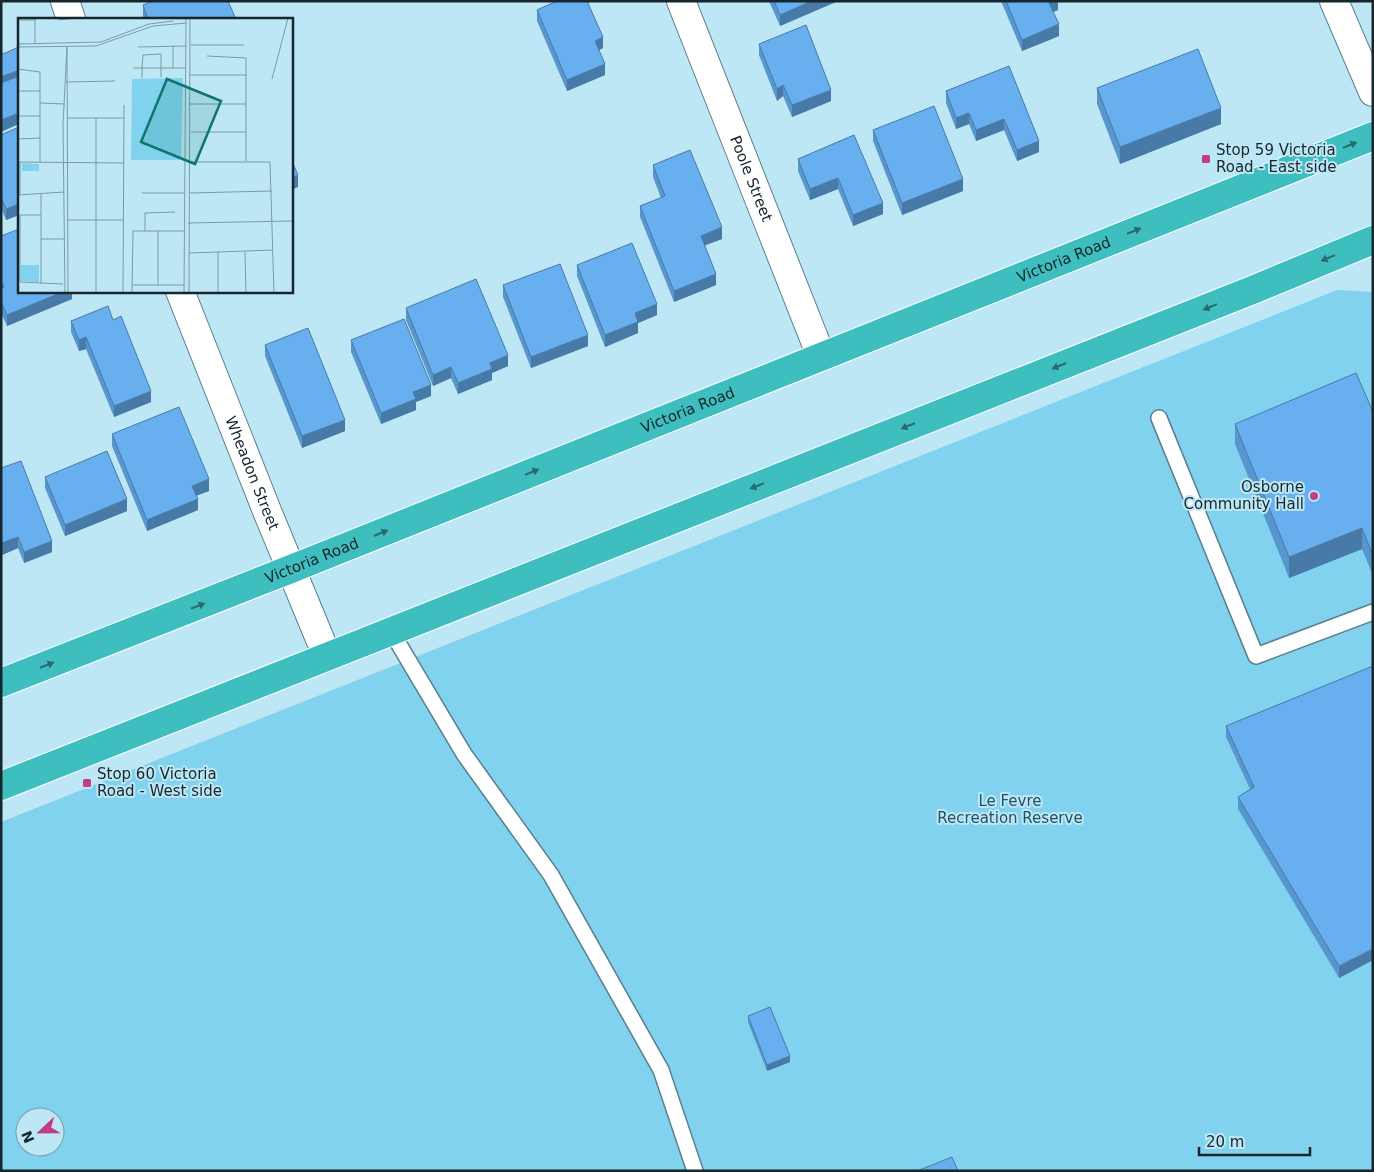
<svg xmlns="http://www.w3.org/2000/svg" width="1374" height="1172" font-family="'DejaVu Sans',sans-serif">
<rect width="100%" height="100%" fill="#bee7f6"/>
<!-- green -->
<path fill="#80d2ee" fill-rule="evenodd" d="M1337 290 1373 292V1171H1V822ZM25 1117H55V1147H25Z"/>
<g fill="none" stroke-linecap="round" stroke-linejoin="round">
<defs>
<g id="lane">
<path d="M1159 418 1256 656 1373 612"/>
<path d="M391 631 464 754 551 875 661 1070 695 1171"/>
</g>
<g id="street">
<path d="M65 1 71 19"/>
<path id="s1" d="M681 1 821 356"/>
<path d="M1334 1 1373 92"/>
<path id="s2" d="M180 291 267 511 327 656"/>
</g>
<g id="highway">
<path id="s3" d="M1 683 291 569 1373 136"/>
<path d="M1 786 1255 289 1373 240"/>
</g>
</defs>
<!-- lane casing -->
<use href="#lane" stroke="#597e8c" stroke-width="18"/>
<!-- street casing -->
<use href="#street" stroke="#597e8c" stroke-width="30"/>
<!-- highway casing -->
<use href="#highway" stroke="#fff" stroke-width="30"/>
<!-- lane -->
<use href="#lane" stroke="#fff" stroke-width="15"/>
<!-- street -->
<use href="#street" stroke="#fff" stroke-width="28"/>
<!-- highway -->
<use href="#highway" stroke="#3ebebf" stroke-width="28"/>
</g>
<!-- wall -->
<g fill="#5996ce">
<path d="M769 1H838L780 26Z"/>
<path d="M1001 1H1058V10L1053 12 1059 36 1022 51Z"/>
<path d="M143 5 235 19H144L143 16Z"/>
<path d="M537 10 603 48 599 50 605 75 567 91 537 21Z"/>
<path d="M759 44 831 101 792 117 783 96 777 101 759 55Z"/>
<path d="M1009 66 1039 152 1017 161 1004 130 976 141 969 124 956 129 946 103V91Z"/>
<path d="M1097 88 1221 124 1120 164 1097 104Z"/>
<path d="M19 127V215L6 220 1 208V135Z"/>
<path d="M873 130 963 191 902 215 873 141Z"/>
<path d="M854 135 883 214 853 226 838 189 810 200 798 171V159Z"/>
<path d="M653 165 722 239 705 245 716 285 674 302 640 217V206L661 198 653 177Z"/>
<path d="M1 236 72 291V299L7 326 1 313Z"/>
<path d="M577 265 657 315 638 323V333L605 347 577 276Z"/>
<path d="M503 285 588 346 531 368 503 297Z"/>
<path d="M406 308 508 366 492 373V380L458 394 451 378 433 386 406 320Z"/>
<path d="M71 321 151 402 114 417 86 349 79 351 71 332Z"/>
<path d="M351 340 431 396 416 402V410L381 424 351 352Z"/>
<path d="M265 345 345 431 302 448 265 356Z"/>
<path d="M1373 412V576L1362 549 1289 578 1235 444V424Z"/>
<path d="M112 434 209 491 196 496 198 510 147 531 112 446Z"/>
<path d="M1 468 52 552 24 563 18 548 2 555Z"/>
<path d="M45 477 127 511 65 536 45 488Z"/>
<path d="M1373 666V960L1339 978 1238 809V797L1250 789 1226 737V726Z"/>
<path d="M748 1016 790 1062 767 1071 748 1022Z"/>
</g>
<!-- shaded-wall -->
<g fill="#487aa7">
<path d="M812 1H838L780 26V15Z"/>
<path d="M1053 1H1058V10L1049 14V3Z"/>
<path d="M1059 24V36L1022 51V40Z"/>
<path d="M603 37V48L595 52V41Z"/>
<path d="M605 64V75L567 91V80Z"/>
<path d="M19 70V81L1 88V77Z"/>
<path d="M783 85V96L777 101V89Z"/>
<path d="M831 90V101L792 117V105Z"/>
<path d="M1221 108V124L1120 164V147Z"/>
<path d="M19 113V124L1 132V120Z"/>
<path d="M969 113V124L956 129V118Z"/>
<path d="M1004 119V130L976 141V130Z"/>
<path d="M1039 141V152L1017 161V150Z"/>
<path d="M298 175V187L291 190V178Z"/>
<path d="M838 178V189L810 200V189Z"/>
<path d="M963 179V191L902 215V203Z"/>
<path d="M883 203V214L853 226V215Z"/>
<path d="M19 204V215L6 220V209Z"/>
<path d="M722 227V239L701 247V236Z"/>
<path d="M716 274V285L674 302V291Z"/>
<path d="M65 291H72V299L7 326V315Z"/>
<path d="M657 304V315L638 323V333L605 347V335L635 313Z"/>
<path d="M588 335V346L531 368V357Z"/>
<path d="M86 337V349L79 351V340Z"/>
<path d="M508 355V366L492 373V380L458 394V383L490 363Z"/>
<path d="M451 367V378L433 386V375Z"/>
<path d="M431 385V396L416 402V410L381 424V413L413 392Z"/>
<path d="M151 391V402L114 417V406Z"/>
<path d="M345 420V431L302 448V436Z"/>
<path d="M209 479V491L192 497V486Z"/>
<path d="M127 499V511L65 536V525Z"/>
<path d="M198 499V510L147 531V520Z"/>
<path d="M1362 528V549L1289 578V557Z"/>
<path d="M18 537V548L2 555V543Z"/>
<path d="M52 541V552L24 563V552Z"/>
<path d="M1373 949V960L1339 978V966Z"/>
<path d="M790 1056V1062L767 1071V1065Z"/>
</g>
<!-- building -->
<g fill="#67afef" stroke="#487aa7">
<path d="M153 1H228L235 17 232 19H148L143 5Z"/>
<path d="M557 1H587L603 37 595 41 605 64 567 80 537 10Z"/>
<path d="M774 1H812L780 15Z"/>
<path d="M1006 1H1053L1049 3 1059 24 1022 40Z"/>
<path d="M806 25 831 90 792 105 783 85 777 89 759 44Z"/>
<path d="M19 47V70L1 77V51L3 54Z"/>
<path d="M1198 49 1221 108 1120 147 1097 88Z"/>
<path d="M1009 66 1039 141 1017 150 1004 119 976 130 969 113 956 118 946 91Z"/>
<path d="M19 76V113L1 120V83Z"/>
<path d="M934 106 963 179 902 203 873 130Z"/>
<path d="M19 127V204L6 209 1 197V135Z"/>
<path d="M854 135 883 203 853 215 838 178 810 189 798 159Z"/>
<path d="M690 150 722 227 701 236 716 274 674 291 640 206 665 196 653 165Z"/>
<path d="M291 159 298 175 291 178Z"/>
<path d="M19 229V291H65L7 315 1 302V288L4 287 1 281V236Z"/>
<path d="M632 243 657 304 635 313 638 322 605 335 577 265Z"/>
<path d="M560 264 588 335 531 357 503 285Z"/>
<path d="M476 279 508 355 490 363 492 369 458 383 451 367 433 375 406 308Z"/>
<path d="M108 306 113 320 121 316 151 391 114 406 86 337 79 340 71 321Z"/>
<path d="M404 319 431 385 413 392 416 399 381 413 351 340Z"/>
<path d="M308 328 345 420 302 436 265 345Z"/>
<path d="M1356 373 1373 412V556L1362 528 1289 557 1235 424Z"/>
<path d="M179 407 209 479 192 486 198 499 147 520 112 434Z"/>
<path d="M107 451 127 499 65 525 45 477Z"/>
<path d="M21 461 52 541 24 552 18 537 2 543 1 542V468Z"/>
<path d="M1373 666V949L1339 966 1238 797 1254 787 1226 726Z"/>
<path d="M770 1007 790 1056 767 1065 748 1016Z"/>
<path d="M952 1157 958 1171H917Z"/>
</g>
<!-- one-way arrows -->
<defs><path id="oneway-solid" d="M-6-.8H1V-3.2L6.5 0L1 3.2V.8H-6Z" transform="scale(1.25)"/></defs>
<g fill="#296a6e">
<use href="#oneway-solid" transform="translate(1350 145) rotate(-22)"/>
<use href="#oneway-solid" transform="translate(1134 231) rotate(-22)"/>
<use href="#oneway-solid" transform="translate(1328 258) rotate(157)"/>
<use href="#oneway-solid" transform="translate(1210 307) rotate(158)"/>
<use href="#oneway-solid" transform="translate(1059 366) rotate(158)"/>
<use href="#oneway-solid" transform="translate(908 426) rotate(158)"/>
<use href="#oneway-solid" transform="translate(532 472) rotate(-22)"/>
<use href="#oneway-solid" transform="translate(757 486) rotate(158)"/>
<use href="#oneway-solid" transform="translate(381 533) rotate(-22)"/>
<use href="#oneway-solid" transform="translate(198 606) rotate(-21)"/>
<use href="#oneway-solid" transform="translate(47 665) rotate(-21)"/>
</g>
<!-- markers -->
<g fill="#bf3e86" stroke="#bee7f6" stroke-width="2">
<rect x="1201" y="154" width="10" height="10" rx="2.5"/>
<circle cx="1314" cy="496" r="5"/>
<rect x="82" y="778" width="10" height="10" rx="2.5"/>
</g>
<g text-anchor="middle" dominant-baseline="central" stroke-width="4" stroke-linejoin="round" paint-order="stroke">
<!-- poi labels -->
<g font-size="15" fill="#17262c" stroke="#bee7f6" text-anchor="start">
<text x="1216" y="150">Stop 59 Victoria<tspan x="1216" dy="17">Road - East side</tspan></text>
<text x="1304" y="487" text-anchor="end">Osborne<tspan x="1304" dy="17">Community Hall</tspan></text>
<text x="97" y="774">Stop 60 Victoria<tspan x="97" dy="17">Road - West side</tspan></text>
</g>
<!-- street labels -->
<g font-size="15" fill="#17262c" stroke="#bee7f6">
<text stroke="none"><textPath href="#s1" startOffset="191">Poole Street</textPath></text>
<text stroke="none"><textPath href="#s3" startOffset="1144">Victoria Road</textPath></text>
<text stroke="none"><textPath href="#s3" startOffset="739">Victoria Road</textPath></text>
<text stroke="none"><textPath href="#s2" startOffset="196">Wheadon Street</textPath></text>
<text stroke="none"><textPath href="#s3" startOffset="334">Victoria Road</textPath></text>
</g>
<!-- park labels -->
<g font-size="15" fill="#1e5161" stroke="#bee7f6">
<text x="1010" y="801">Le Fevre<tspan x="1010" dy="17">Recreation Reserve</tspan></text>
</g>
</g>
<!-- overview -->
<g transform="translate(18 18)">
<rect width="275" height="275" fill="#bee7f6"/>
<path d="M165 60 163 142H113L114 61ZM4 145 21 146V153H4ZM3 247H21V264L3 263Z" fill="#80d2ee"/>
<path fill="none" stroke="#7b9aa5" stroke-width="1" d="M17 0V26M0 2H17M40 2 60 0M0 26 83 24 131 6 155 3M173 27H226M49 28 50 275M155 28V50M0 29 78 28 135 8 168 5M120 29 168 28M189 38 228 40V143M115 50H124V60M0 51 22 54V144M171 57H229M143 59V36L125 37 124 50H168M254 61 270 0M48 64 97 63M0 73H22M22 85 47 86M172 86H228M0 98H22M50 100H106M78 100V275M173 114H228M0 121 22 120M0 144 106 145M170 144H252L256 275M124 175H166M172 175 254 173M0 177 46 174M2 177V144M2 197V264L45 266M2 197H23M49 202H105M170 205 275 203M127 213V195L157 194M23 221H47M200 234V275M227 234 228 275M172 235 255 232M23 266V176M115 267H166M140 267V213M47 275 45 106 49 28M105 275 106 87M114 275 115 213H166M166 275 168 0M171 275 172 0"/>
<path fill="#0f766e" fill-opacity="0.15" stroke="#0f766e" stroke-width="2.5" d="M149 61 203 83 177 146 123 124Z"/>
<rect width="275" height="275" fill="none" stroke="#17262c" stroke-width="2.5"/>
</g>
<!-- border -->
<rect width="1374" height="1172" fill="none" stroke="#17262c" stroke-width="5"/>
<!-- north arrow -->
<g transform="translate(40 1132) rotate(248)"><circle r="24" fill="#bee7f6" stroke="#7b9aa5"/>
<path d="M0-4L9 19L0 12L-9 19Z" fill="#bf3e86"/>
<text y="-8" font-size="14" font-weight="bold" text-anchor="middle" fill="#17262c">N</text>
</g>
<!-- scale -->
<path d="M1199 1147v8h111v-8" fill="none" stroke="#17262c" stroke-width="2.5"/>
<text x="1206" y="1147" font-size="15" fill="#17262c" stroke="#bee7f6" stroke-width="4" paint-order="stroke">20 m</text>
</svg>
